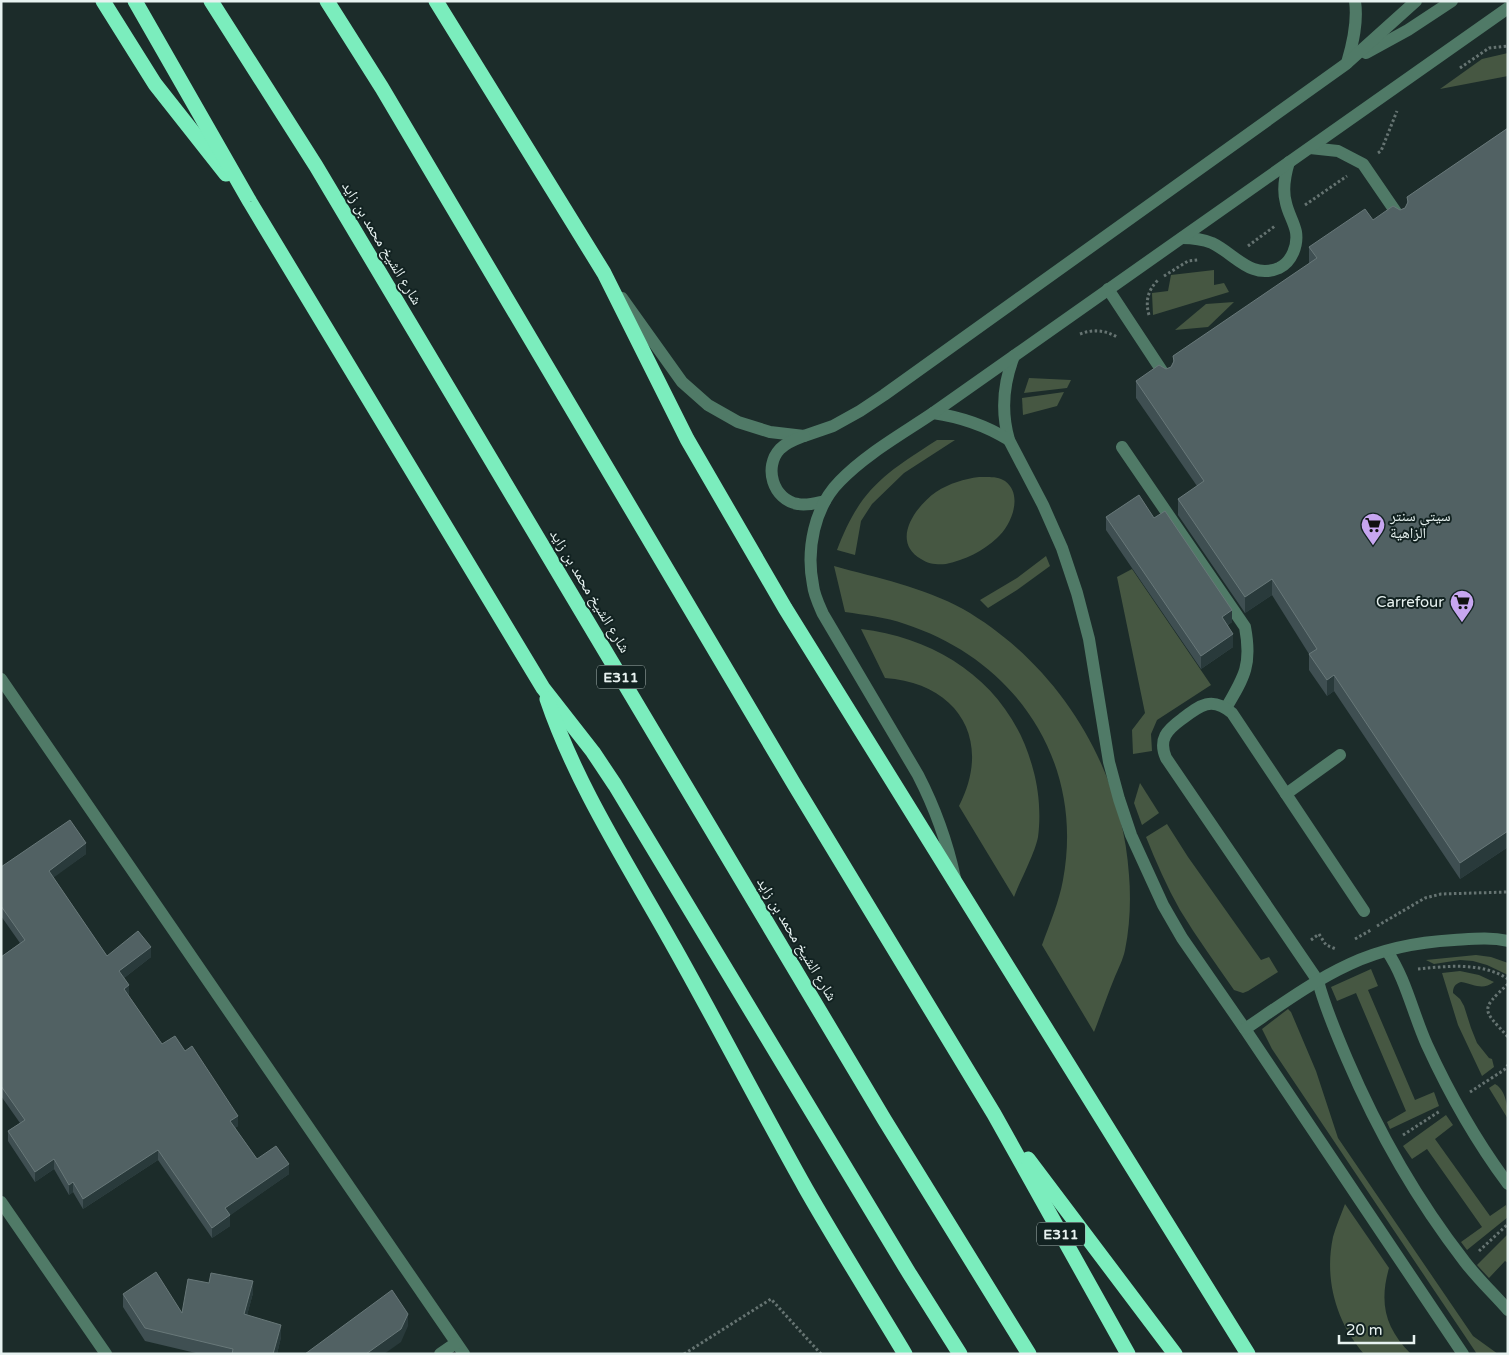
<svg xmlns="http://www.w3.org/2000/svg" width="1509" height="1355" font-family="'Varela Round','Noto Naskh Arabic',sans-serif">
<rect width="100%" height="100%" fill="#1c2c2a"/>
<!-- green -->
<g fill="#465742">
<path d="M1508 53V76L1440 89 1482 59Z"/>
<path d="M1214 270V285L1224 283 1229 292 1153 315 1152 293 1168 291 1171 275Z"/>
<path d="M1234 302 1208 327 1175 330 1206 304Z"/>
<path d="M1029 378 1071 380 1067 388 1024 393Z"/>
<path d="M1064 392 1057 406 1023 415 1022 398Z"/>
<path d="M937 440H955L904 473 872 504 861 521 855 555 837 550C860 489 884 474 937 440Z"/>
<path d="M979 477C988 477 998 476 1005 481 1024 495 1011 526 997 538 983 551 965 560 946 564 938 565 928 564 921 559 890 541 916 506 936 492 950 483 964 479 979 477Z"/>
<path d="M1046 556 1050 566 1017 590 988 608 980 600 1017 578Z"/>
<path d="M834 566C877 578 923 587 963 609 1057 663 1122 766 1129 875 1131 899 1130 926 1125 950 1123 960 1118 969 1114 979 1107 996 1101 1014 1094 1032L1042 945C1050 923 1059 902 1063 880 1085 762 1016 660 905 624 885 617 865 615 845 612Z"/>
<path d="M1132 569 1211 685 1157 720 1151 734 1152 751 1133 754 1132 730 1145 713 1117 577Z"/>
<path d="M861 629C942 639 1011 686 1033 769 1039 790 1041 815 1038 837 1035 853 1020 881 1014 897L959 806C993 740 958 683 885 678Z"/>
<path d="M1140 783 1159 813 1142 825 1134 803Z"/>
<path d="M1167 824 1188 857 1261 960 1269 957 1278 972 1248 991 1243 993 1234 990C1216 964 1197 938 1180 910 1167 887 1156 862 1146 837Z"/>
<path d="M1476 955 1491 957 1508 963V975L1487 965 1473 961 1460 960 1434 964 1426 960Z"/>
<path d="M1371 969 1378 986 1368 990 1415 1100 1434 1092 1439 1106 1390 1129 1387 1122 1406 1111 1356 993 1337 1001 1331 987Z"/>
<path d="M1460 971 1479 975 1494 982C1482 991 1474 984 1461 982 1455 984 1453 987 1453 993L1460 999 1464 1006 1471 1028 1477 1043 1489 1058 1492 1059 1494 1067 1482 1076 1458 1025 1442 973Z"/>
<path d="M1288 1009 1291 1012 1316 1071 1338 1138 1473 1336 1498 1354H1477L1272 1049 1262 1029Z"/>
<path d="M1495 1084C1506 1090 1508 1108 1508 1119L1489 1088Z"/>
<path d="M1446 1115 1453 1125 1435 1139 1490 1216 1506 1205 1508 1217 1467 1250 1461 1242 1482 1227 1427 1149 1412 1159 1403 1146Z"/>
<path d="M1345 1204 1389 1268C1379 1303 1385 1328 1411 1354H1364C1336 1322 1324 1279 1333 1237 1336 1226 1341 1215 1345 1204Z"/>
<path d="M1508 1234V1263L1505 1261 1489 1278 1477 1265Z"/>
</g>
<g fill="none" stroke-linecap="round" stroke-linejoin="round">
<!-- path -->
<g stroke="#667472" stroke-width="3" stroke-dasharray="2.5 2.5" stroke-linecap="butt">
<path d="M1460 68 1489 48 1508 46"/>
<path d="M1378 153 1381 151 1397 111"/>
<path d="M1305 205 1347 176"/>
<path d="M1248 246 1275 226"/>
<path d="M1164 276 1188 261 1198 260"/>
<path d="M1149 315C1145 301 1148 290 1158 280"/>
<path d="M1080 334C1093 329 1105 330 1117 337"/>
<path d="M1377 926 1425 898 1441 894 1508 892"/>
<path d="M1355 939 1371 930"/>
<path d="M1311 940 1319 934 1326 945 1336 949"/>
<path d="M1418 969C1448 966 1482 962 1508 979"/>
<path d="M1508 984C1479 1011 1483 1009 1508 1037"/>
<path d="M1470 1092 1504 1070 1508 1065"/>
<path d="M1403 1135 1440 1111"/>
<path d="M1479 1251 1508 1224"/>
<path d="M684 1354 771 1299 821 1354"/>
</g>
<!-- minor -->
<g stroke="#507a67" stroke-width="12">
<path d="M1366 53 1408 30 1452 1"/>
<path d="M1347 63C1353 43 1358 22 1355 1"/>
<path d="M1310 148 1338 151 1363 164 1400 218"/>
<path d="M1182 238C1192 238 1202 239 1212 243 1235 254 1251 280 1279 268 1292 262 1298 245 1296 232 1294 222 1288 213 1286 203 1282 189 1285 175 1289 162"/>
<path d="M1108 289 1166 377"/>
<path d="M622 298 682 382 708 405 738 422 770 432 804 436 833 426 860 411 884 395 1346 64 1416 1"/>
<path d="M1014 356C1003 384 1001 412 1009 440L1043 505 1062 548 1077 593 1089 639 1109 762 1119 799 1131 835 1163 905 1182 938 1245 1029 1463 1354"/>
<path d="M933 413C961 417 985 425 1009 440"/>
<path d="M804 436C796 439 787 442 780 449 763 467 773 500 798 504 807 506 816 503 825 501"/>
<path d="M1122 447 1245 627C1252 664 1245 676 1226 708"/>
<path d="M1 679 464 1354"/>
<path d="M1286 794 1340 755"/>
<path d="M955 878C947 841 935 808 918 775L823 614C819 605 814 595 813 585 806 550 814 507 840 481 866 454 902 434 933 413L1508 8"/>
<path d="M1364 911 1232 713C1212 696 1200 705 1182 719 1167 730 1158 739 1166 758L1318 981C1325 1008 1336 1033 1347 1059 1378 1132 1417 1200 1465 1262 1478 1279 1494 1294 1508 1310"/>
<path d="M1387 951C1406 979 1413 1014 1427 1045 1449 1093 1476 1141 1508 1184"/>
<path d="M1245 1029C1279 1006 1313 981 1350 964 1382 949 1418 942 1454 940 1472 939 1490 937 1508 941"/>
<path d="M1 1202 106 1354"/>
<path d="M440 1354 456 1343"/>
</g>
<!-- highway -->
<g stroke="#7bedbd" stroke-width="15">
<path d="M103 1 155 84 226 174"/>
<path d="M135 1 250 202 543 688 593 752 615 785 909 1273 960 1354"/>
<path d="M211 1 316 166 884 1119 1029 1354"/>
<path d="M327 1 382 88 794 784 994 1114 1128 1354"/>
<path d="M436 1 604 273 687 439 785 608 1248 1354"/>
<path d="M547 699C577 787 629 866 674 947 719 1027 761 1109 806 1189 838 1245 872 1299 905 1354"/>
<path d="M1028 1159 1175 1354"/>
</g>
</g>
<!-- wall -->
<g fill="#3f4f52">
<path d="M1508 128V847L1460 879 1334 691 1327 696 1309 670V654L1272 595 1245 613 1178 515V499L1197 486 1136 398V381L1171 367 1173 363V356L1309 264V247L1373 220 1405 208 1407 204V197Z"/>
<path d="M1106 517 1154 518 1232 622 1228 625 1233 647 1201 669 1106 530Z"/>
<path d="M86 854 53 877 107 956 151 957 124 978 129 996 162 1044 185 1051 238 1126 235 1128 257 1159 289 1174 230 1215V1226L212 1238 158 1160 83 1209 73 1192 69 1195 54 1169 35 1182 8 1141V1131L20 1123 1 1096V957L20 943 1 916V867Z"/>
<path d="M253 1293 247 1315 281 1337 277 1354H200L145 1341 123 1307V1294L182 1313Z"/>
</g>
<!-- shaded-wall -->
<g fill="#293a3b">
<path d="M1272 579V595L1245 613V597Z"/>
<path d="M1232 610V622L1222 629V617Z"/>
<path d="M1233 634V647L1201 669V656Z"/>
<path d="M1334 675V691L1327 696V680Z"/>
<path d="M1508 831V847L1460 879V863Z"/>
<path d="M86 843V854L49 881V871Z"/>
<path d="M151 947V957L119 982V971Z"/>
<path d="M129 985V995L124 999V989Z"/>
<path d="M238 1116V1126L230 1131V1121Z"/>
<path d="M158 1150V1160L83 1209V1199Z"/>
<path d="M54 1159V1169L35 1182V1172Z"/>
<path d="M289 1164V1174L225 1219V1208Z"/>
<path d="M73 1182V1192L69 1195V1185Z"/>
<path d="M230 1215V1226L212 1238V1228Z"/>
<path d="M253 1281V1293L244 1327V1314Z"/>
<path d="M408 1314V1326L401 1342 384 1354H366Z"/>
<path d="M281 1325V1337L277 1354H273Z"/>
</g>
<!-- building -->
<g fill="#516163" stroke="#687879">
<path d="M1508 128V831L1460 863 1334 675 1327 680 1309 654 1317 649 1272 579 1245 597 1178 499 1204 481 1136 381 1159 365 1166 369 1171 367 1174 361 1173 356 1317 258 1309 247 1365 209 1373 220 1393 206 1400 210 1405 208 1408 202 1407 197Z"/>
<path d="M1139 495 1154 518 1165 511 1232 610 1222 617 1233 634 1201 656 1106 517Z"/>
<path d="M70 820 86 843 49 871 107 956 138 931 151 947 119 971 129 985 124 989 162 1044 175 1036 185 1051 192 1046 238 1116 230 1121 257 1159 276 1146 289 1164 225 1208 230 1215 212 1228 158 1150 83 1199 73 1182 69 1185 54 1159 35 1172 8 1131 25 1120 1 1086V957L25 940 1 906V867Z"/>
<path d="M156 1272 182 1313 188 1279 209 1283 211 1273 253 1281 244 1314 281 1325 273 1354H232L233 1349 145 1328 123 1294Z"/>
<path d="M392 1290 408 1314 401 1329 366 1354H305Z"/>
</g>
<!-- icons -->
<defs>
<symbol id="supermarket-pin" viewBox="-11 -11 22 30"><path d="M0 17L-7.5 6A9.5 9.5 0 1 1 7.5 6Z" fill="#c7a6f0" stroke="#122221"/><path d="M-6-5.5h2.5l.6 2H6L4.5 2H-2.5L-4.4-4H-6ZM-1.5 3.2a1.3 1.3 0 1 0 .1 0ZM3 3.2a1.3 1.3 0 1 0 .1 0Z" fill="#111"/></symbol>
</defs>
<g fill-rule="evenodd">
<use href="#supermarket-pin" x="1359" y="511" width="28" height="38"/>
<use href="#supermarket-pin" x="1448" y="588" width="28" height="38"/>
</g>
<g text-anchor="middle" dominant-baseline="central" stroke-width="4" stroke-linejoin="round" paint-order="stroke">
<!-- shield labels -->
<g fill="#122221" stroke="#a7b4b2" stroke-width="1">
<rect x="597" y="665.5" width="48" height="23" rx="4"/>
<rect x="1037" y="1222.5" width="48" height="23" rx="4"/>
</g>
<g font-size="14" font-weight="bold" fill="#e7f2f0">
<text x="621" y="677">E311</text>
<text x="1061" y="1234">E311</text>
</g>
<!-- street labels -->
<g font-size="15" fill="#e7f2f0" stroke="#122221">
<text transform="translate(382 243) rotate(59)">شارع الشيخ محمد بن زايد</text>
<text transform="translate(590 591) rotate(59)">شارع الشيخ محمد بن زايد</text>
<text transform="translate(797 939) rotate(59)">شارع الشيخ محمد بن زايد</text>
</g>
<!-- poi labels -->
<g font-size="15" fill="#e7f2f0" stroke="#122221" text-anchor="start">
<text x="1390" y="516">سيتي سنتر<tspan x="1390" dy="17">الزاهية</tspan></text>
<text x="1444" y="602" text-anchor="end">Carrefour</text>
</g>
</g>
<!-- border -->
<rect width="1509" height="1355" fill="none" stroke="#e7f2f0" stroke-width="5"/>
<!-- scale -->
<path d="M1339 1335v8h75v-8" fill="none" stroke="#e7f2f0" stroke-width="2.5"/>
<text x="1346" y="1335" font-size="15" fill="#e7f2f0" stroke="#122221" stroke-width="4" paint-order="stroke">20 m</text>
</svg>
